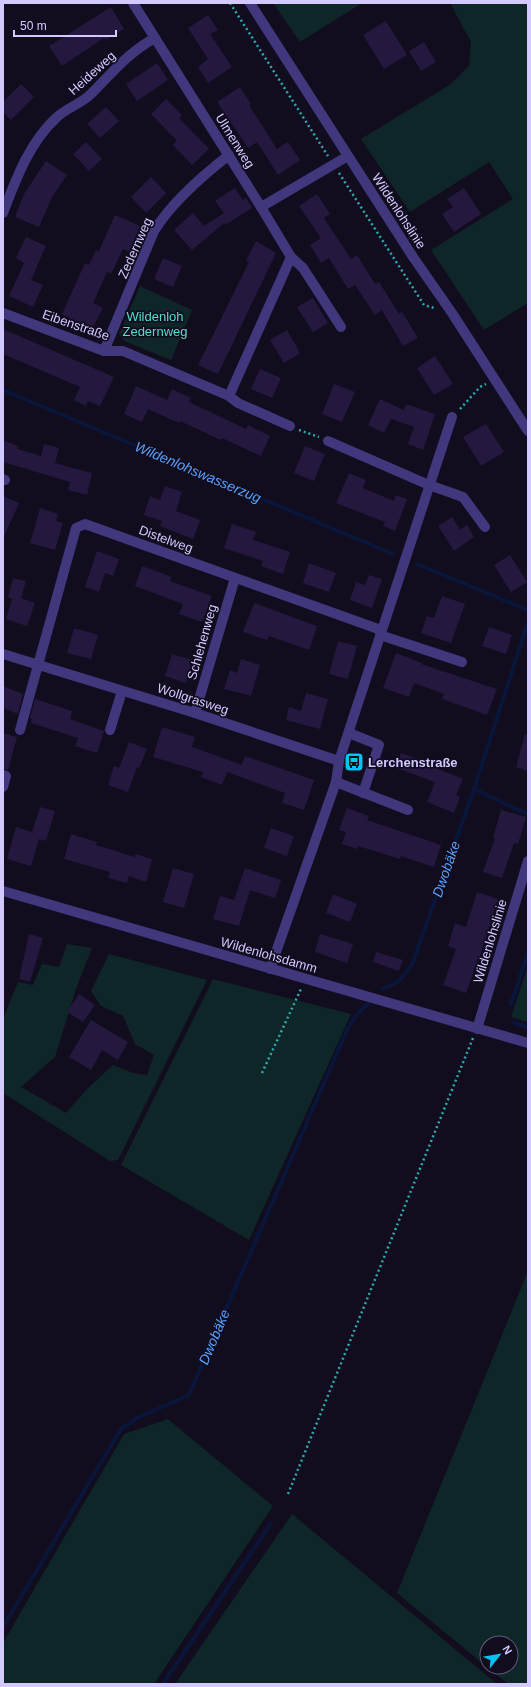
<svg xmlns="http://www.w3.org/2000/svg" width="531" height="1687" font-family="Arial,sans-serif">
<rect width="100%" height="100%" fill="#110c1e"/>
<!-- green -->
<g fill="#0f2628">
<path d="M273 3H362L300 42Z"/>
<path d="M450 3H528V303L484 330 431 250 513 199 489 162 410 212 361 139 451 84 469 66 471 42Z"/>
<path d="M140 286 192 310 171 360 124 341 119 334Z"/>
<path d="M67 944 92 948 76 989 55 1057 21 1087 66 1113 87 1089 113 1065 133 1073 147 1075 154 1055 135 1044 123 1016 101 1006 91 991 109 954 207 980 118 1160 110 1161 3 1093V1019L18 982 33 985 42 964 59 967Z"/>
<path d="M528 966V1022L511 1017Z"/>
<path d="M213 979 351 1014 249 1240 121 1165Z"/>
<path d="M528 1271V1684H508L488 1667H511V1643H487V1667L397 1593Z"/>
<path d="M168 1419 273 1506 154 1684H3V1643L124 1434Z"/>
<path d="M292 1514 497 1684H175Z"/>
</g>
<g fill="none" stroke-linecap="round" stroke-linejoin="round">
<!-- stream -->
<g stroke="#09163a" stroke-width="4">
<path d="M3 390 393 554"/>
<path d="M417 564 528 610"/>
<path d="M474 789 528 622"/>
<path d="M383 989 399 981 412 965 474 789 525 813"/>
<path d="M511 1004 528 953"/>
<path d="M514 1023 528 1027"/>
<path d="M3 1627 121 1429 137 1418 189 1395 347 1030 357 1014 369 1003"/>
<path d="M163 1684 271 1523"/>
</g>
</g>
<!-- building -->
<g fill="#24183f">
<path d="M111 7 124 29 106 40 104 38 62 66 49 46Z"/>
<path d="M208 15 218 30 210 34 232 67 208 83 198 67 208 59 188 28Z"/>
<path d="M386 21 407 55 384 69 363 35Z"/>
<path d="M424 42 436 62 421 71 409 51Z"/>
<path d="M157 63 168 80 137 101 126 84Z"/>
<path d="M21 84 34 97 11 120 3 112V102Z"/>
<path d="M240 87 251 104 249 105 277 149 288 142 300 160 278 175 257 142 248 148 217 102Z"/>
<path d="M166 99 182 115 179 118 209 149 192 165 173 145 177 141 151 114Z"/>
<path d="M106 107 119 121 100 138 87 124Z"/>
<path d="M86 142 102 159 89 171 73 154Z"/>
<path d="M46 161 67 175 52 197 39 227 15 217 24 194Z"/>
<path d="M151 177 166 193 146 213 131 197Z"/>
<path d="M235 188 243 200 246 198 252 208 225 225 224 223 192 250 174 230 193 213 204 226 224 213 215 201Z"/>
<path d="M464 188 481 214 454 232 442 214 453 207 447 199Z"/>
<path d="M317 194 330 214 324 218 351 259 357 255 375 284 379 282 399 314 402 312 418 338 403 346 382 310 375 315 355 285 348 289 329 258 321 263 310 245 321 238 299 206Z"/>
<path d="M115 215 140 226 129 252 123 249 111 274 107 272 93 303 103 308 92 329 62 314 85 263 89 265 96 250 99 251Z"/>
<path d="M26 237 46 246 31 280 43 285 33 307 9 296 24 263 16 258Z"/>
<path d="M256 241 276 253 218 374 198 365 249 262 246 260Z"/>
<path d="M163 258 182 266 173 287 154 279Z"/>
<path d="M313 298 328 323 313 332 297 307Z"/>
<path d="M3 329 114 377 100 406 88 401 86 406 74 400 80 387 3 354Z"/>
<path d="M287 330 300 353 284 363 270 340Z"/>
<path d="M435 356 453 384 434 395 417 368Z"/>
<path d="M260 369 281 378 272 398 251 389Z"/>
<path d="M334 384 355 392 342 422 322 414Z"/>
<path d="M136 386 167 400 172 389 191 398 189 402 246 429 248 425 270 436 261 456 222 438 221 440 180 421 179 423 148 409 142 422 124 414Z"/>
<path d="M380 399 404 410 406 404 435 414 423 450 408 444 414 427 391 419 384 433 368 425Z"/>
<path d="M486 424 504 452 481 466 463 437Z"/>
<path d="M3 440 18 446 17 449 41 456 44 444 59 448 55 463 92 473 87 495 68 490 70 482 3 462Z"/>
<path d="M305 446 325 454 314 481 294 473Z"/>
<path d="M349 473 366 480 363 488 394 501 396 495 407 499 395 531 383 526 385 522 336 503Z"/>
<path d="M165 486 182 492 176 511 200 520 193 539 160 526 162 521 144 515 150 496 160 500Z"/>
<path d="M3 496 19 503 3 539Z"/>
<path d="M40 508 58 514 56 521 63 523 55 550 30 543Z"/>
<path d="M452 517 460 530 467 525 474 537 454 551 438 526Z"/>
<path d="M232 524 256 532 253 540 290 552 283 574 261 566 263 561 224 548Z"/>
<path d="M97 551 119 559 113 576 105 573 99 592 85 587Z"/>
<path d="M510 555 527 582 511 592 494 565Z"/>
<path d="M309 563 336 573 329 592 303 583Z"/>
<path d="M142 566 172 577 170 581 212 596 202 622 179 614 183 604 135 586Z"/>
<path d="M369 575 382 579 372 608 350 600 356 582 365 585Z"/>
<path d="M13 578 26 581 21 598 35 603 27 626 6 619 12 599 8 597Z"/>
<path d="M442 596 465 604 451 643 421 633 427 616 434 618Z"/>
<path d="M254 603 317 626 309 650 269 636 267 640 243 632Z"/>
<path d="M489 627 512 635 506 654 482 646Z"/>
<path d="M74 628 98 635 91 659 67 653Z"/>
<path d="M338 641 357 646 348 679 329 674Z"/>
<path d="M396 653 422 663 421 664 497 689 487 715 442 699 444 694 414 683 409 697 383 688Z"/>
<path d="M172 654 192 660 186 683 165 676Z"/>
<path d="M241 659 260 665 251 696 224 689 230 670 237 673Z"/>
<path d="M3 686 23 694 18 714 3 708Z"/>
<path d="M306 693 328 699 320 729 286 720 289 707 301 711Z"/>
<path d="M35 699 72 711 70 719 104 731 97 753 75 746 78 738 31 723 32 719 30 718Z"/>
<path d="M162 727 195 737 192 747 242 765 245 756 314 780 304 810 282 803 285 793 227 772 222 785 201 777 203 772 153 757Z"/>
<path d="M3 733 17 737 8 770 3 769Z"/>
<path d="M525 734 528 735V771L516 767Z"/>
<path d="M129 742 147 749 139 768 137 767 128 792 108 785 114 766 119 768Z"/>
<path d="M401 753 430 763 429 765 463 779 456 795 460 797 454 813 427 802 435 782 396 768Z"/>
<path d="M40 807 55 811 46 841 39 839 31 866 7 859 16 827 32 832Z"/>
<path d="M347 808 369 816 367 820 441 845 434 867 401 856 400 859 358 846 357 849 342 844 346 832 339 830Z"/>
<path d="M501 810 526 817 518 844 514 843 502 878 483 872 495 838 493 837Z"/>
<path d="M271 828 294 836 287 856 264 848Z"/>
<path d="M71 834 97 842 96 845 135 857 136 854 152 859 146 882 129 876 127 883 108 878 110 872 64 859Z"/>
<path d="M173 868 194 874 184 908 163 902Z"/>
<path d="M245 868 281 880 275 898 250 890 239 926 213 919 220 896 234 900Z"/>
<path d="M477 892 498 899 480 956H479L466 993 443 985 456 949 448 946 455 923 466 927Z"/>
<path d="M333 894 357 904 350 922 326 913Z"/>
<path d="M29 934 43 938 30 982 19 979Z"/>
<path d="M320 934 353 944 347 963 315 952Z"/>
<path d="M376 952 403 960 399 971 373 962Z"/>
<path d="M79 994 95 1005 83 1022 67 1012Z"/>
<path d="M91 1020 128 1042 118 1060 102 1050 91 1070 69 1057Z"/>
</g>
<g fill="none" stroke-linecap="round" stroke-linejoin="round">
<!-- path -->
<g stroke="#2daaae" stroke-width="2.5" stroke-dasharray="2 3" stroke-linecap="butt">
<path d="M230 3 328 156"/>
<path d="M339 173 424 305 434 308"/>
<path d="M460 409 480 387 486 384"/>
<path d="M299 430 319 437"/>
<path d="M262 1073 301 989"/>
<path d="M288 1494 473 1038"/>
</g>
<!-- minor -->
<g stroke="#40377d" stroke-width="10">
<path d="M133 3 261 207 348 156"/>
<path d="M250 3 413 257 452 313 528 431"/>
<path d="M3 213C16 179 29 143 56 118 66 108 81 104 91 94 111 74 130 51 155 38"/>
<path d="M291 257 303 268 341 327"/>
<path d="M3 313 104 351H123L229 396 238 403 290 426"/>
<path d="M104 351 154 231C172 202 202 176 229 155"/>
<path d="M229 396 291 257 261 207"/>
<path d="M328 441 429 485 463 497 485 527"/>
<path d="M3 479 5 480"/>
<path d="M380 635 462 662"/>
<path d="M3 654 195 713 339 761"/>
<path d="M195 713 235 578"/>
<path d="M20 730 76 528 85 524 381 630"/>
<path d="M110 730 122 691"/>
<path d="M349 733 379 745 363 793"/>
<path d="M3 775 6 776 3 787"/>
<path d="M336 782 408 810"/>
<path d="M3 891 528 1043"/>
<path d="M270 969 336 782 339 761 452 417"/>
<path d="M477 1029 528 861"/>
</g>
</g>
<!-- icons -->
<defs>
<symbol id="bus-square" viewBox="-11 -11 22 22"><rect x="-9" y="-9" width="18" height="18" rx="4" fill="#01c3f3" stroke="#110c1e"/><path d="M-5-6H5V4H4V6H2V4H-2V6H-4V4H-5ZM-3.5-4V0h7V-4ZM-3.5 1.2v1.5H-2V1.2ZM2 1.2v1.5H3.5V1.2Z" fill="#111"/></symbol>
</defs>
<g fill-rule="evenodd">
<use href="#bus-square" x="343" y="751" width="22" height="22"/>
</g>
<g text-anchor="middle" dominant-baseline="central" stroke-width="3.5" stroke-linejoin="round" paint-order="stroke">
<!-- street labels -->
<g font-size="13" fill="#d4c9ff" stroke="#110c1e">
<text transform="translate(92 73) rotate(-42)">Heideweg</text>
<text transform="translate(235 141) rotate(58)">Ulmenweg</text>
<text transform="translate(399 211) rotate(57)">Wildenlohslinie</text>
<text transform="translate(135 248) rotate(-66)">Zedernweg</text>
<text transform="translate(76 325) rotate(19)">Eibenstraße</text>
<text transform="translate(166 539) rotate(20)">Distelweg</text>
<text transform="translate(202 642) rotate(-74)">Schlehenweg</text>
<text transform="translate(193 699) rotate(18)">Wollgrasweg</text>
<text transform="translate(490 941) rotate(-73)">Wildenlohslinie</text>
<text transform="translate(269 955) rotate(16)">Wildenlohsdamm</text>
</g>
<!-- park labels -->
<g font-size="13" fill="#56dec9" stroke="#110c1e">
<text x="155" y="316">Wildenloh<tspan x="155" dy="15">Zedernweg</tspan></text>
</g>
<!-- poi labels -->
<g font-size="13" font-weight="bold" fill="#d4c9ff" stroke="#110c1e" text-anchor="start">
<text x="368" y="762">Lerchenstraße</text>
</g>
<!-- water labels -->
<g font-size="14" font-style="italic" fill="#57a1fe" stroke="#110c1e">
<text transform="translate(198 472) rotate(23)">Wildenlohswasserzug</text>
<text transform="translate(446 869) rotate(-71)">Dwobäke</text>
<text transform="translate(214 1337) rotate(-67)">Dwobäke</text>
</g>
</g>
<!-- border -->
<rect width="531" height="1687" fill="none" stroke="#d4c9ff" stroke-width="8"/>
<!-- north arrow -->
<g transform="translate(499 1655) rotate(59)"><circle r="19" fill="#110c1e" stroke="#5f5878"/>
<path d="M0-3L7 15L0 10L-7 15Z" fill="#01c3f3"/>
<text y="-6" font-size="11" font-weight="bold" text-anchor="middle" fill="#d4c9ff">N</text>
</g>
<!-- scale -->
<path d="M14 30v6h102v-6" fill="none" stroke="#d4c9ff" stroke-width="2"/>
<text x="20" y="30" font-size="12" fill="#d4c9ff" stroke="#110c1e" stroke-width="3" paint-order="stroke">50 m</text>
</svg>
